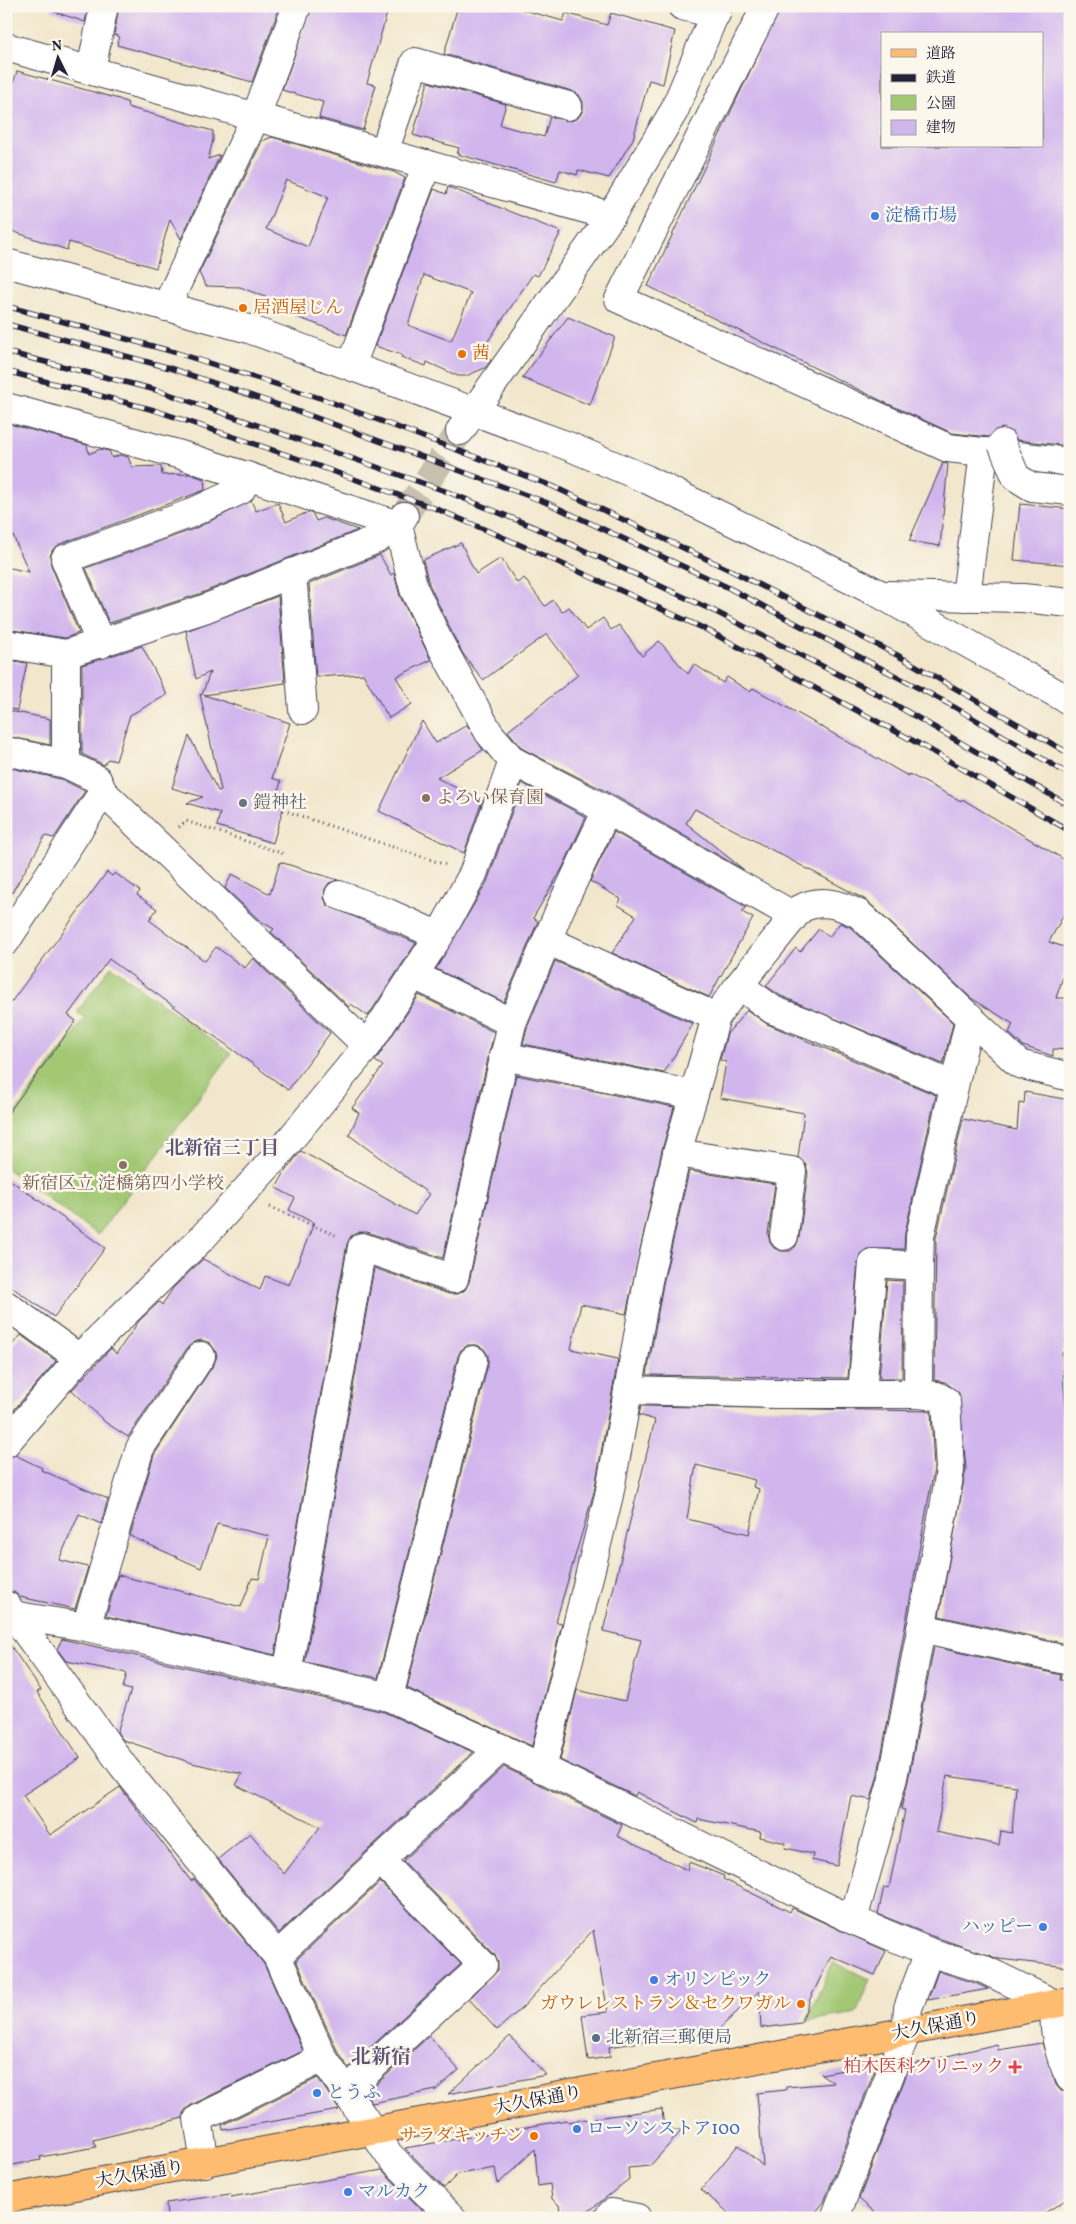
<svg xmlns="http://www.w3.org/2000/svg" width="1076" height="2224" font-family="Vollkorn,'Noto Serif JP',serif">
<rect width="100%" height="100%" fill="#fbf7ec"/>
<filter id="ink" filterUnits="userSpaceOnUse"><feTurbulence type="fractalNoise" baseFrequency=".02" numOctaves="2"/><feDisplacementMap in="SourceGraphic" scale="10" xChannelSelector="R" yChannelSelector="G"/><feConvolveMatrix kernelMatrix="1 2 1 2 8 2 1 2 1" color-interpolation-filters="sRGB"/></filter>
<filter id="wash" filterUnits="userSpaceOnUse"><feTurbulence type="fractalNoise" baseFrequency=".0096" numOctaves="4" result="noise"/><feDisplacementMap in="SourceGraphic" scale="20" xChannelSelector="R" yChannelSelector="G"/><feGaussianBlur stdDeviation="1.12" result="paint"/><feColorMatrix in="noise" values="0 0 0 0 0 0 0 0 0 0 0 0 0 0 0 0 0 1.4 0 .05"/><feComposite in="paint" operator="in"/></filter>
<g filter="url(#wash)">
<rect width="100%" height="100%" fill="#f2e7cc"/>
<!-- green -->
<g fill="#a2c873" stroke="#627557">
<path d="M111 966 231 1054 98 1235 6 1168V1125L85 1018 77 1012Z"/>
<path d="M833 1962 870 1979 856 2013 806 2021Z"/>
</g>
<g id="blocks">
<!-- building -->
<g fill="#d1b5ed" fill-rule="evenodd">
<path d="M53 6H88L85 22 52 11Z"/>
<path d="M119 6H280L252 82 117 45 119 36 114 35Z"/>
<path d="M312 6H389L367 83 376 85 363 130 319 118 323 102 282 90Z"/>
<path d="M458 6H509L563 21 566 13 607 25 611 13 675 31 663 84 649 80 633 139 609 178 578 170 577 175 560 170 556 182 457 154 459 148 413 135 428 82 506 104 500 125 544 137 550 117 571 121 578 118 583 111V102L579 95 572 91 444 54Z"/>
<path d="M781 6H1070V446L1017 440 1012 432 1003 428 995 430 989 437 952 433 884 402 648 286ZM882 34H1042V146H882Z"/>
<path d="M17 71 119 99 128 103 127 107 213 131V140L208 159 220 155 181 239 170 219 156 268 69 242 67 250 6 229V109Z"/>
<path d="M272 137 394 172 405 178 346 335 283 312 285 305 240 287 206 286 199 273 262 141ZM286 180 328 197 308 247 266 229Z"/>
<path d="M448 187 561 232 538 276 533 274 478 356 491 360 485 368 466 376H458L427 362 426 366 401 357 402 355 375 346 434 189 446 194ZM424 275 471 293 451 341 408 325Z"/>
<path d="M568 317 615 337 590 405 522 378Z"/>
<path d="M6 423 87 445 89 454 100 449 109 451 112 458 120 455 128 457 132 467 161 466 162 475 190 474 204 479 205 490 60 544 53 549 50 556 51 565 79 633 65 638 6 629V567L29 572 6 520Z"/>
<path d="M943 463 948 464 940 546 909 541Z"/>
<path d="M251 501 256 511 278 503 286 522 308 512 313 514 316 521 324 518 358 530 199 594 109 623 86 568 194 529Z"/>
<path d="M1020 504 1070 509V565L1014 560Z"/>
<path d="M461 543 476 574 501 558 517 583 524 578 545 606 553 600 562 612 569 607 586 630 603 618 611 630 619 625 642 656 659 641 688 674 694 664 723 683 727 677 750 692 753 688 908 776 909 774 961 801 962 799 1070 863V903L1049 942 1070 949V956L1056 998H1070V1050L1053 1049V1056L1023 1046 1009 1033 1013 1024 971 998 866 900 695 809 686 823 744 870 615 796 523 749 508 731 578 675 547 634 483 680 463 654 453 635 429 584 423 560Z"/>
<path d="M380 555 391 575 394 573 400 596 431 660 396 677 412 704 389 718 363 674 316 677 309 584Z"/>
<path d="M278 596 285 683 204 695 290 723 272 778 281 781 277 796 286 799 273 843 217 826 220 813 187 803 203 797 172 788 189 736 218 791 221 790 200 694 202 695 210 672 196 679 186 631Z"/>
<path d="M142 646 167 695 130 715 116 761 108 759 104 765 82 754V665Z"/>
<path d="M6 660 27 663 17 710 6 708Z"/>
<path d="M6 710 50 719V745L6 736Z"/>
<path d="M422 721 436 743 467 725 483 750 437 778 482 801 464 853 379 811Z"/>
<path d="M6 767 61 779 85 791 54 838 45 836 6 903Z"/>
<path d="M522 783 586 817 563 867 533 918 538 921 504 1002 436 969 487 882Z"/>
<path d="M614 832 746 907 742 912 753 918 709 997 612 953 636 916 618 905 621 899 590 881Z"/>
<path d="M280 862 338 880 329 883 325 889 324 898 327 905 416 943 368 1016 351 1004 349 1007 271 932 274 929 259 920 225 888 232 874 270 894Z"/>
<path d="M107 872 112 876 115 873 140 891 137 895 157 909 149 920 205 961 216 947 245 968 253 958 330 1033 288 1090 109 959 68 1015 76 1021 6 1116V1009Z"/>
<path d="M840 923 850 927 953 1023 943 1064 781 996 766 986 796 948 800 952 819 929 829 937Z"/>
<path d="M555 961 693 1024 664 1073 523 1044 527 1028Z"/>
<path d="M419 995 494 1032 443 1258 367 1232H359L351 1236 347 1244 275 1655 106 1616 118 1575 241 1607 252 1578 259 1579 269 1536 217 1524 201 1568 130 1536 154 1455 214 1364 217 1356 215 1350 210 1343 201 1340 194 1342 188 1347 128 1437 105 1422 72 1390 111 1348 116 1354 139 1321 159 1302 162 1305 173 1288 203 1259 260 1290 265 1276 289 1285 314 1223 289 1210 295 1198 276 1188 286 1170 301 1151 415 1215 429 1194 349 1135 359 1113 352 1108 383 1066 375 1061Z"/>
<path d="M747 1010 767 1024 936 1095 905 1233 904 1249H867L860 1254 858 1261 848 1378 647 1375 663 1284 689 1171 775 1184 768 1234 770 1243 774 1248 782 1251H790L796 1246 799 1238 808 1173 806 1165 798 1157 804 1113 720 1098 726 1062 720 1060 727 1034Z"/>
<path d="M516 1075 674 1107 662 1150 626 1314 581 1304 571 1349 618 1359 594 1492 563 1597 556 1622 562 1623 532 1746 407 1688 488 1364V1355L484 1349 477 1345H468L461 1350 458 1356 378 1678 305 1662 374 1268 449 1294H458L465 1290 469 1282Z"/>
<path d="M1025 1092 1070 1100 1068 1305 1065 1352H1062L1066 1418H1070V1627L1067 1644 939 1616 966 1469 959 1393 945 1382 934 1380 936 1238 963 1119 1017 1130 1019 1103 1024 1104Z"/>
<path d="M6 1177 105 1248 54 1317 6 1283Z"/>
<path d="M887 1280 903 1281 902 1378H879Z"/>
<path d="M21 1335 56 1361 6 1419V1351Z"/>
<path d="M641 1406 931 1411 934 1469 878 1774 871 1800 851 1796 837 1866 812 1860 813 1854 785 1848 786 1843 760 1837 761 1832 698 1819 697 1823 637 1792 635 1796 560 1760 577 1690 625 1701 641 1640 603 1631 655 1420 639 1415ZM696 1465 755 1480 753 1487 759 1489 749 1534 687 1519Z"/>
<path d="M15 1455 42 1468 41 1470 108 1499 101 1524 79 1514 59 1560 88 1567 75 1609 20 1597 14 1592 6 1591V1458Z"/>
<path d="M6 1639 41 1690 37 1692 80 1758 23 1795 50 1835 120 1787 191 1881 194 1879 264 1964 303 2051 191 2105 184 2111 183 2118 93 2140 96 2147 40 2157 41 2160 6 2166Z"/>
<path d="M62 1639 384 1712 473 1752 279 1933 218 1859 250 1833 284 1874 320 1827 236 1785 242 1774 192 1763 123 1740 117 1732 131 1690 123 1688 127 1673 66 1661 57 1649Z"/>
<path d="M934 1647 1061 1675 1060 1680 1070 1681V1953L1068 1967 999 1959 932 1936 878 1914 884 1887 889 1888 905 1810 901 1809 908 1781ZM947 1776 1016 1786 1012 1833 1001 1831 999 1845 936 1832Z"/>
<path d="M504 1767 622 1825 617 1836 687 1870 689 1862 724 1876 723 1879 790 1912 792 1908 886 1951 875 1975 831 1956 810 1999 801 2023 761 2028 759 1991 718 2030 609 2047 610 2057 588 2060 582 2015 608 2012 593 1930 523 2007 497 2030 469 1999 498 1970V1962L494 1954 403 1861Z"/>
<path d="M380 1882 461 1964 348 2068 337 2050 296 1960Z"/>
<path d="M938 1971 975 1983 988 1989 928 2000Z"/>
<path d="M429 2036 459 2070 436 2090 372 2103 366 2094Z"/>
<path d="M510 2036 546 2075 448 2094Z"/>
<path d="M1042 2043 1056 2085 1061 2091 1070 2093V2197L1037 2218H882L859 2199 910 2065 997 2044 998 2050Z"/>
<path d="M877 2064 824 2202 811 2218H735L701 2190 738 2145 763 2166 757 2093 786 2090V2087L834 2083 821 2074Z"/>
<path d="M318 2078 339 2110 223 2130 222 2125Z"/>
<path d="M662 2109 664 2130H682L650 2166 628 2168 629 2179 589 2211 560 2213 559 2205 552 2199 550 2184 538 2186 535 2149 498 2184 495 2168 458 2174 444 2188 405 2148 567 2120 568 2122 586 2119 597 2131 595 2118Z"/>
<path d="M382 2170 422 2210 424 2218H167L166 2203 230 2194 231 2197Z"/>
</g>
</g>
</g>
<g filter="url(#ink)">
<use href="#blocks" fill-opacity="0" stroke="#414051" stroke-width="1"/>
<g fill="none" stroke-linecap="round" stroke-linejoin="round">
<!-- minor-tunnel -->
<path stroke="#c8c0af" stroke-width="28" stroke-dasharray="28 14" stroke-linecap="butt" d="M404 516 460 431"/>
<defs>
<g id="minor">
<path d="M682 6 716 14"/>
<path d="M766 6 619 299 948 448 1070 462"/>
<path d="M6 47 611 216"/>
<path d="M91 70 104 6"/>
<path d="M384 152 415 62 568 106"/>
<path d="M6 263 249 329 568 446 646 479 880 594 1070 701"/>
<path d="M166 307 256 116 297 6"/>
<path d="M351 366 427 164"/>
<path d="M6 407 181 455 398 525"/>
<path d="M460 431 611 216 674 111 718 6"/>
<path d="M398 525 414 589 439 642 489 733 513 761 607 810 794 916"/>
<path d="M292 573 303 710"/>
<path d="M886 595 1023 598 1070 603"/>
<path d="M966 597 984 452"/>
<path d="M6 644 66 654"/>
<path d="M101 644 65 559 189 514 241 490 247 476"/>
<path d="M6 751 66 764"/>
<path d="M339 895 388 913 439 936"/>
<path d="M547 940 716 1017"/>
<path d="M6 941 103 792"/>
<path d="M414 975 512 1023"/>
<path d="M739 985 773 1010 815 1026 954 1086"/>
<path d="M367 1046 103 792 97 779 66 764V654L204 609 377 539 398 525 404 516"/>
<path d="M503 1056 694 1095"/>
<path d="M677 1153 792 1171 784 1236"/>
<path d="M6 1305 79 1358"/>
<path d="M628 1390 775 1394H918L937 1396 946 1401 950 1470 944 1508 893 1778 853 1920"/>
<path d="M862 1393 873 1263 919 1266 920 1236 970 1017"/>
<path d="M918 1394 919 1266"/>
<path d="M6 1443 79 1358 202 1238 275 1158 367 1046 439 936 473 874 513 761"/>
<path d="M7 1606 123 1766 277 1956 323 2058 389 2155 452 2218"/>
<path d="M12 1615 86 1627 389 1697 501 1748 853 1920 929 1952 981 1968 1055 2004C1052 2028 1059 2056 1070 2078"/>
<path d="M86 1627 140 1448 201 1356"/>
<path d="M921 1628 1070 1661"/>
<path d="M287 1674 362 1247 454 1279 512 1023 561 907 607 810"/>
<path d="M389 1697 473 1360"/>
<path d="M542 1769 609 1495 648 1281 677 1153 716 1017 739 985 800 909C820 898 839 904 859 914L1019 1064 1070 1077"/>
<path d="M277 1956 501 1748"/>
<path d="M345 2092 483 1965 380 1860"/>
<path d="M205 2163 198 2119 323 2058"/>
<path d="M608 2218 612 2213 637 2218"/>
<path d="M835 2218 906 2033 908 2008 929 1952"/>
</g>
<path id="major" d="M6 2199 1070 2001"/>
</defs>
<!-- minor casing -->
<use href="#minor" stroke="#414051" stroke-width="30"/>
<!-- major casing -->
<use href="#major" stroke="#414051" stroke-width="30"/>
<!-- path -->
<g stroke="#414051" stroke-width="3" stroke-dasharray="1 4" stroke-linecap="butt">
<path d="M283 810 446 865"/>
<path d="M179 827 186 821 284 854"/>
<path d="M270 1207 335 1235"/>
</g>
<!-- minor -->
<use href="#minor" stroke="#fff" stroke-width="28"/>
<!-- major -->
<use href="#major" stroke="#fdbc6f" stroke-width="28"/>
<defs>
<g id="rail">
<path d="M6 306 174 352 323 399 552 486 732 571 897 655 1070 754"/>
<path d="M6 324 170 368 314 417 545 502 725 586 949 704 1070 775"/>
<path d="M6 352 160 391 448 492 534 527 714 611 875 693 1070 806"/>
<path d="M6 371 154 410 299 459 437 509 525 547 705 629 923 746 1070 831"/>
</g>
</defs>
<!-- rail casing -->
<use href="#rail" stroke="#22223b" stroke-width="5.5"/>
<!-- rail -->
<use href="#rail" stroke="#fbf7ec" stroke-width="4" stroke-dasharray="11" stroke-linecap="butt"/>
<defs>
<path id="minor-bridge" d="M1002 444 1016 477 1032 487 1070 491"/>
</defs>
<!-- minor-bridge casing -->
<use href="#minor-bridge" stroke="#414051" stroke-width="30" stroke-linecap="butt"/>
<!-- minor-bridge -->
<use href="#minor-bridge" stroke="#fff" stroke-width="28"/>
</g>
</g>
<!-- markers -->
<g fill="#3f7fe0" stroke="#fbf7ec" stroke-width="2">
<circle cx="875" cy="216" r="5"/>
<circle cx="1043" cy="1927" r="5"/>
<circle cx="654" cy="1980" r="5"/>
<circle cx="317" cy="2093" r="5"/>
<circle cx="577" cy="2129" r="5"/>
<circle cx="348" cy="2192" r="5"/>
</g>
<g fill="#e8710a" stroke="#fbf7ec" stroke-width="2">
<circle cx="243" cy="308" r="5"/>
<circle cx="462" cy="354" r="5"/>
<circle cx="801" cy="2004" r="5"/>
<circle cx="534" cy="2136" r="5"/>
</g>
<g fill="#8d6e63" stroke="#fbf7ec" stroke-width="2">
<circle cx="426" cy="798" r="5"/>
<circle cx="123" cy="1165" r="5"/>
</g>
<circle fill="#6b7280" stroke="#fbf7ec" stroke-width="2" cx="243" cy="803" r="5"/>
<circle fill="#5c6f8a" stroke="#fbf7ec" stroke-width="2" cx="596" cy="2038" r="5"/>
<path fill="#e0444e" stroke="#fbf7ec" stroke-width="2" d="M1012.5 2059.5h5v5h5v5h-5v5h-5v-5h-5v-5h5z"/>
<g text-anchor="middle" dominant-baseline="central" stroke-width="5" stroke-linejoin="round" paint-order="stroke">
<!-- shop labels -->
<g font-size="18" fill="#366cbe" stroke="#fbf7ec" text-anchor="start">
<text x="885" y="216">淀橋市場</text>
<text x="1033" y="1927" text-anchor="end">ハッピー</text>
<text x="664" y="1980">オリンピック</text>
<text x="327" y="2093">とうふ</text>
<text x="587" y="2129">ローソンストア100</text>
<text x="358" y="2192">マルカク</text>
</g>
<!-- food labels -->
<g font-size="18" fill="#c56008" stroke="#fbf7ec" text-anchor="start">
<text x="253" y="308">居酒屋じん</text>
<text x="472" y="354">茜</text>
<text x="791" y="2004" text-anchor="end">ガウレレストラン＆セクワガル</text>
<text x="524" y="2136" text-anchor="end">サラダキッチン</text>
</g>
<!-- education labels -->
<g font-size="18" fill="#785e54" stroke="#fbf7ec" text-anchor="start">
<text x="436" y="798">よろい保育園</text>
<text x="123" y="1184" text-anchor="middle">新宿区立 淀橋第四小学校</text>
</g>
<!-- worship labels -->
<g font-size="18" fill="#5b616d" stroke="#fbf7ec" text-anchor="start">
<text x="253" y="803">鎧神社</text>
</g>
<!-- street labels -->
<g font-size="18" fill="#22223b" stroke="#fbf7ec">
<text transform="translate(936 2027) rotate(-11)">大久保通り</text>
<text transform="translate(538 2101) rotate(-11)">大久保通り</text>
<text transform="translate(140 2175) rotate(-10)">大久保通り</text>
</g>
<!-- service labels -->
<g font-size="18" fill="#4e5e75" stroke="#fbf7ec" text-anchor="start">
<text x="606" y="2038">北新宿三郵便局</text>
</g>
<!-- health labels -->
<g font-size="18" fill="#be3a42" stroke="#fbf7ec" text-anchor="end">
<text x="1004" y="2067">柏木医科クリニック</text>
</g>
<!-- neighbourhood labels -->
<g font-size="19" font-weight="bold" fill="#5f5579" stroke="#fbf7ec">
<text x="222" y="1149">北新宿三丁目</text>
</g>
<!-- quarter labels -->
<g font-size="20" font-weight="bold" fill="#5f5579" stroke="#fbf7ec">
<text x="381" y="2058">北新宿</text>
</g>
</g>
<!-- margin -->
<rect width="1076" height="2224" fill="none" stroke="#fbf7ec" stroke-width="25"/>
<!-- legend -->
<rect x="881" y="32" width="162" height="115" fill="#fbf7ec" stroke="#a4a2a5"/>
<rect x="891" y="49" width="25" height="8" fill="#fdbc6f" stroke="#a4a2a5"/>
<text x="926" y="58" font-size="15" fill="#22223b">道路</text>
<rect x="891" y="74" width="25" height="8" fill="#22223b" stroke="#a4a2a5"/>
<text x="926" y="82" font-size="15" fill="#22223b">鉄道</text>
<rect x="891" y="95" width="25" height="15" fill="#a2c873" stroke="#a4a2a5"/>
<text x="926" y="108" font-size="15" fill="#22223b">公園</text>
<rect x="891" y="120" width="25" height="15" fill="#d1b5ed" stroke="#a4a2a5"/>
<text x="926" y="132" font-size="15" fill="#22223b">建物</text>
<!-- north arrow -->
<g transform="translate(58 58) rotate(355)" stroke="#fbf7ec" stroke-width="4" paint-order="stroke">
<path d="M0-4L9 19L0 12L-9 19Z" fill="#22223b"/>
<text y="-8" font-size="14" font-weight="bold" text-anchor="middle" fill="#22223b">N</text>
</g>
</svg>
